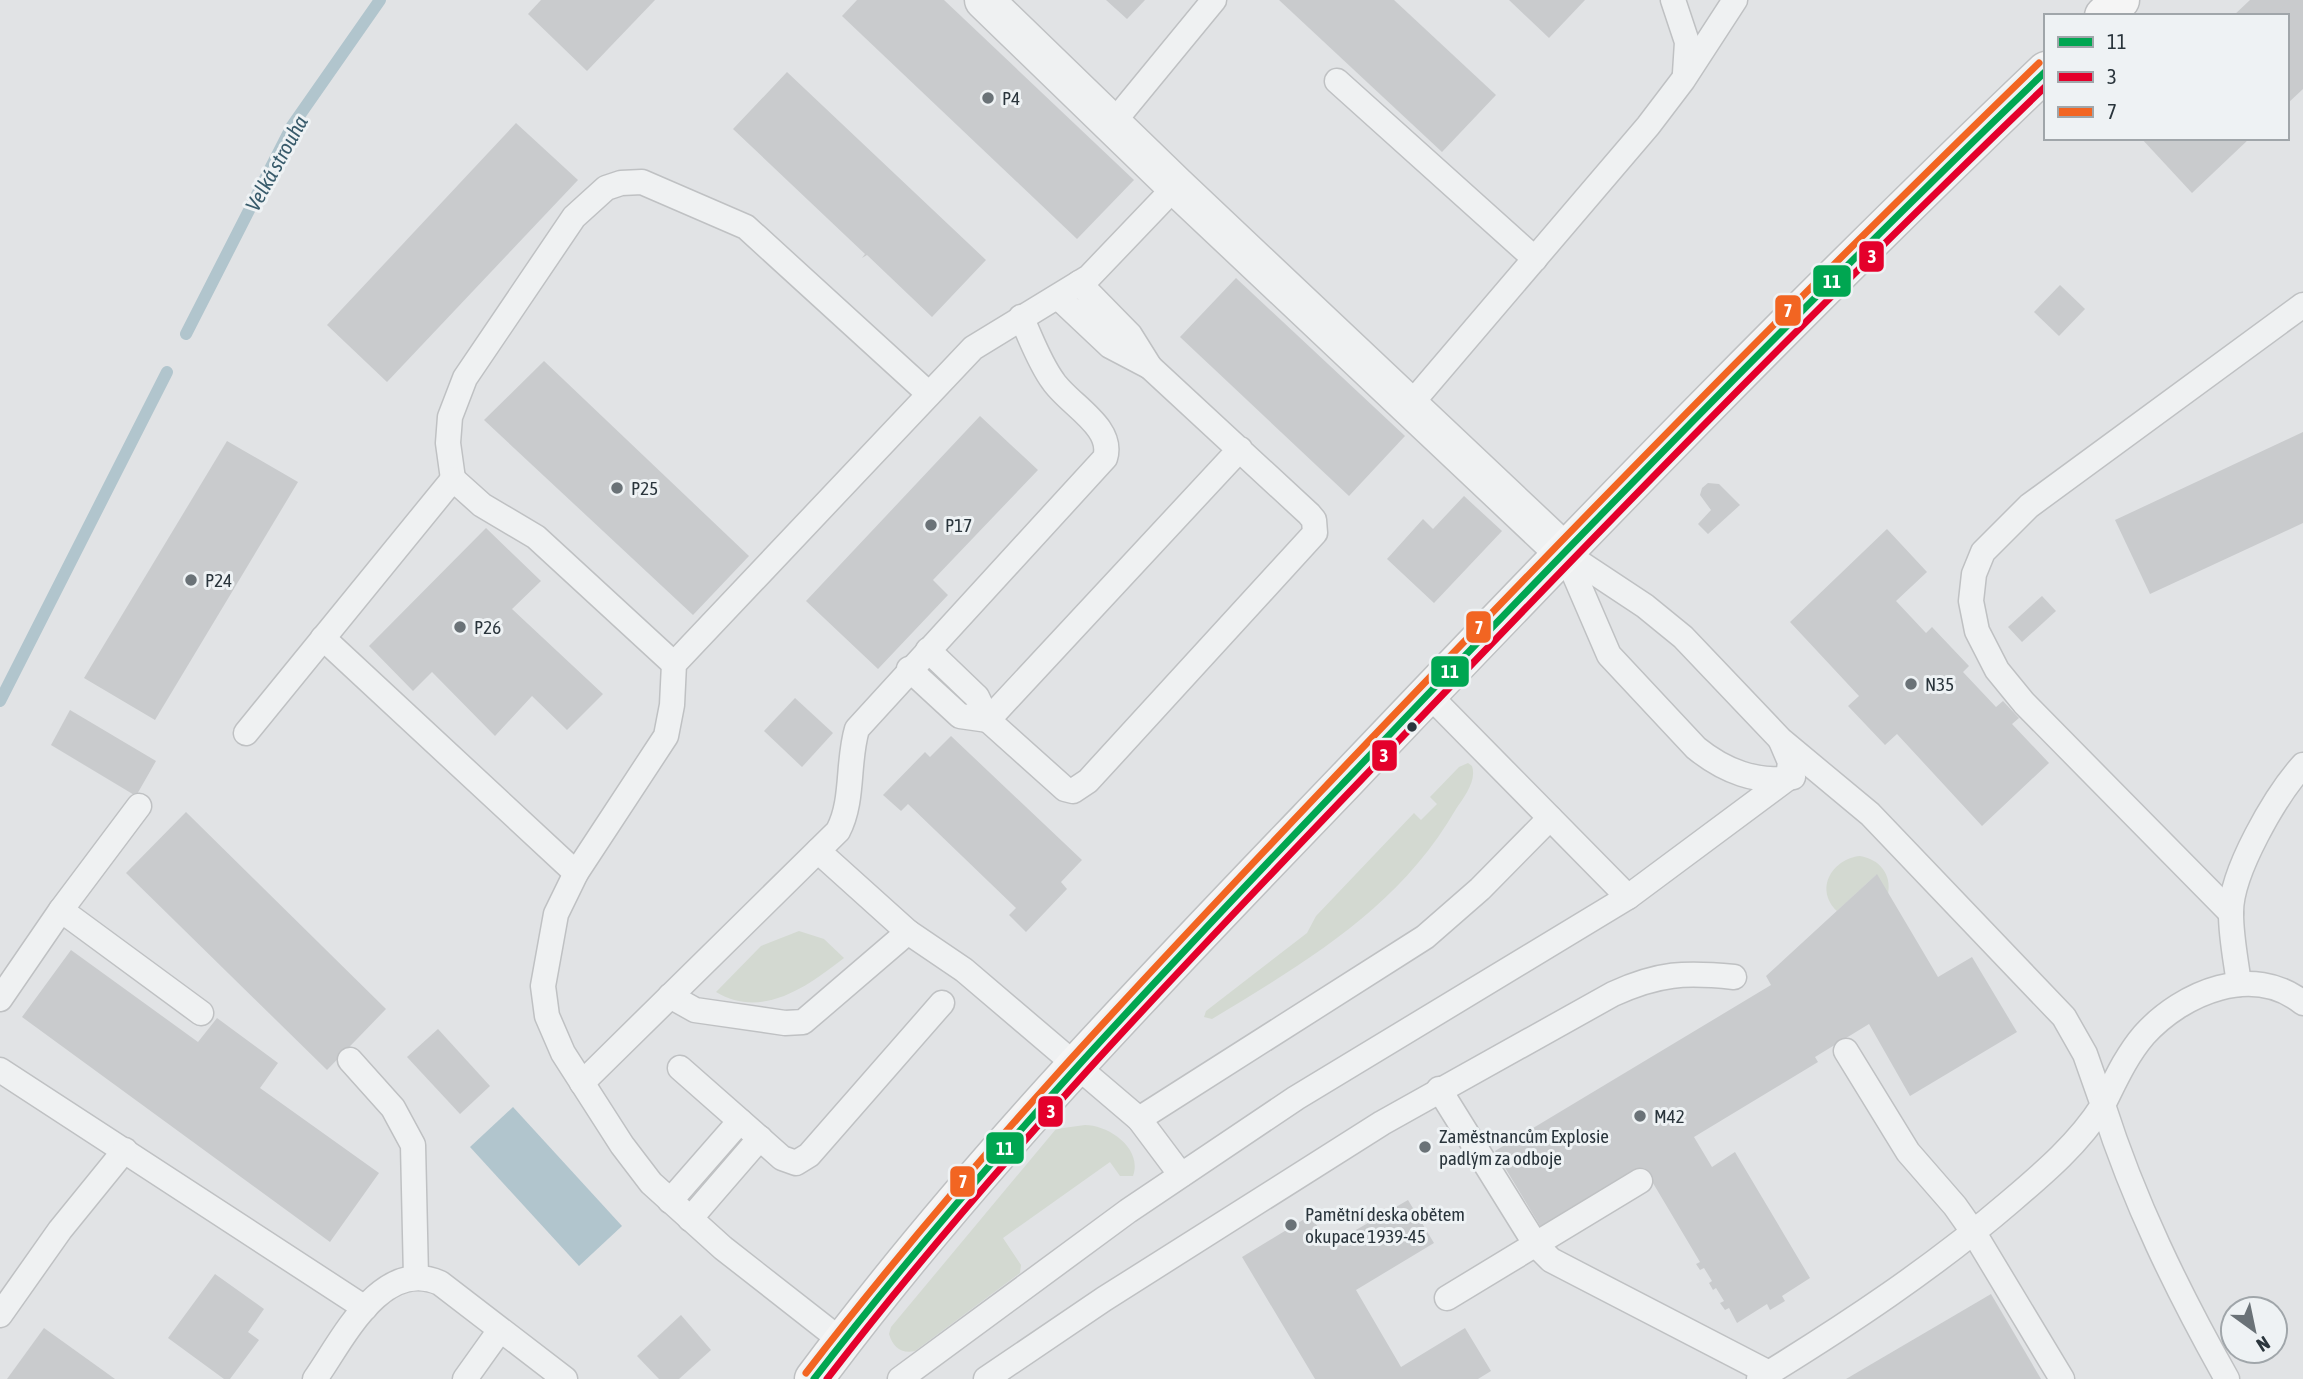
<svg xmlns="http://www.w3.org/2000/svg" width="2303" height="1379" font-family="'Asap Condensed',sans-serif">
<rect width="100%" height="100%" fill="#e1e3e5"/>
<!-- green -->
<g fill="#d3d9d1">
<path d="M1468 763 1472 766C1477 781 1464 797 1456 809 1398 909 1307 961 1212 1019L1204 1017 1206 1011 1307 933 1316 916 1414 813 1421 820 1437 804 1430 797 1459 767Z"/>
<path d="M1860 856C1879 859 1892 874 1888 894L1876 875 1837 911C1814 889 1832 859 1860 856Z"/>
<path d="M799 931 824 939 844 958C808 986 762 1020 716 992L761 946Z"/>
<path d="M1085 1125C1108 1125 1143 1148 1133 1176H1120L1110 1162 1003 1238 1021 1265 1020 1273 915 1351C901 1354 893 1347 889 1334L891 1327 1056 1129Z"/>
</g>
<!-- water -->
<path fill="#b1c5cd" d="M513 1107 622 1226 579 1266 470 1147Z"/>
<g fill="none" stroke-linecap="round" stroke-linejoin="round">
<!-- stream -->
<g stroke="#b1c5cd" stroke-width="12">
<path d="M186 334 292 126 380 0"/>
<path d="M0 701 167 372"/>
</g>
</g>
<!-- building -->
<g fill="#c9cbcd">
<path d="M541 0H655L587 71 528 14Z"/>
<path d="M857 0H944L1134 180 1077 239 842 16Z"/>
<path d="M1106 0H1145L1127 19Z"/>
<path d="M1279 0H1394L1496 95 1442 152Z"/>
<path d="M1509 0H1585L1549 38Z"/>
<path d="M2250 0H2303V89L2287 104V16H2233Z"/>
<path d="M787 72 986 260 932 317 867 255 862 258 865 254 733 129Z"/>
<path d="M516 123 578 180 387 382 327 325Z"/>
<path d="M2141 138H2250L2192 193Z"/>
<path d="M1236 278 1405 436 1349 496 1180 337Z"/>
<path d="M2060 285 2085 309 2059 336 2034 312Z"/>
<path d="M544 361 749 556 693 615 484 420Z"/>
<path d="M980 416 1038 470 933 580 948 595 878 669 806 601Z"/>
<path d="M2303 432V523L2150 594 2115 520Z"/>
<path d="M227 441 298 482 155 720 84 678Z"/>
<path d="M1708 483 1719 484 1740 505 1708 534 1698 524 1711 510 1700 495 1702 488Z"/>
<path d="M1464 496 1502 531 1434 603 1387 559 1423 519 1433 529Z"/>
<path d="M486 528 541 581 512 609 603 694 567 730 532 696 495 736 432 672 413 691 369 646Z"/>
<path d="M1887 529 1927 572 1896 601 1926 633 1932 627 1969 666 1963 672 1996 707 2003 701 2019 718 2012 724 2049 763 1982 826 1897 734 1885 745 1848 706 1859 696 1790 622Z"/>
<path d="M2042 596 2056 611 2022 642 2008 627Z"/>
<path d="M795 698 833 733 802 767 764 731Z"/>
<path d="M70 710 156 761 136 796 51 745Z"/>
<path d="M951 736 1082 860 1061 882 1067 889 1026 932 1009 915 1016 908 908 804 901 811 883 795 925 752 930 757Z"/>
<path d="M186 812 386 1009 327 1070 126 873Z"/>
<path d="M1877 874 1938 977 1972 957 2017 1032 1910 1096 1869 1024 1815 1057 1818 1062 1694 1137 1712 1167 1735 1152 1810 1278 1782 1296 1785 1301 1770 1310 1767 1304 1737 1323 1729 1308 1725 1310 1720 1303 1724 1301 1716 1288 1713 1290 1709 1283 1712 1281 1704 1268 1700 1270 1696 1264 1700 1262 1644 1168 1542 1229 1495 1151 1771 985 1766 976Z"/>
<path d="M71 950 198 1042 217 1018 278 1063 260 1088 379 1173 330 1242 22 1017Z"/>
<path d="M438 1029 490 1086 460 1114 407 1057Z"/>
<path d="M1408 1200 1434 1243 1356 1290 1401 1367 1465 1328 1491 1371 1478 1379H1315L1242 1257 1311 1215 1328 1246Z"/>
<path d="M215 1274 264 1309 248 1332 259 1340 230 1379H224L168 1338Z"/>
<path d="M1991 1294 2041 1379H1846Z"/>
<path d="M681 1315 711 1350 679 1379H659L637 1356Z"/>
<path d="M44 1328 115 1379H7Z"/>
</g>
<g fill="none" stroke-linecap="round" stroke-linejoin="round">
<defs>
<g id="lane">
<path d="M1673 0 1687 42 1685 73"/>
<path d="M1337 81 1535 259"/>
<path d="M1112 124 1214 0"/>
<path d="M1058 297 1110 346 1150 367 1130 335 1079 283"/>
<path d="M1150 367 1309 514 1314 520 1315 533 1088 781 1073 791 1065 789 988 720 1240 449"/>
<path d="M1410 405 1648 126 1683 80 1735 0"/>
<path d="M453 479 448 443 450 417 465 378 574 217 606 188 621 183 642 182 746 227 929 394"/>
<path d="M1565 553 1645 606 1683 637 1781 740 1870 814 2064 1017 2085 1054 2103 1105C2079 1143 2045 1172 2011 1201 1933 1268 1847 1325 1759 1379"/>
<path d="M1565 553 1609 655 1696 748C1723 770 1758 785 1793 777"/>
<path d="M323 638 576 873"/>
<path d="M909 669 960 716 988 720 977 697 928 650"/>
<path d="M1428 694 1628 897"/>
<path d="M246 733 453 479 482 505 536 537 674 664"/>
<path d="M61 910 139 806"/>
<path d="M2231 913 2024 703 1997 670 1977 631 1971 601 1974 574 1983 552 2029 506 2303 305"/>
<path d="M908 932 964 970 1139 1119 1181 1175"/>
<path d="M2239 984C2236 961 2231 937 2231 914 2230 873 2276 795 2303 765"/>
<path d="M670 996 695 1010 785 1023 803 1022 908 932 818 851"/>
<path d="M0 999 61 910 201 1013"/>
<path d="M1846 1051 1908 1152 1955 1206 1974 1233 2062 1379"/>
<path d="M350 1060 393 1108 413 1145 416 1277"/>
<path d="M680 1068 782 1158 796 1163 809 1155 942 1003"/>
<path d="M0 1070 365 1308"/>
<path d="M582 1083 838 831C854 801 847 762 857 729L1105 458C1115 427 1068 404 1053 381 1039 362 1031 338 1021 317"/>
<path d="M1439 1089 1536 1245 1551 1260 1769 1373"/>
<path d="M1139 1119 1425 937 1480 889 1550 818"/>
<path d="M670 1201 740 1121"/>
<path d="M690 1219 760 1138"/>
<path d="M1447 1298 1640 1181"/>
<path d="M0 1315 60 1230 125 1150"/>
<path d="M843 1342 723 1248 651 1183 622 1145 563 1053 547 1016 543 986 556 914 576 873 666 736 672 705 674 664 973 348 1089 277 1176 186"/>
<path d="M315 1379C342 1341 381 1257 440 1283L565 1379"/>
<path d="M465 1379 500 1330"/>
<path d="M900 1379 1128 1211 1296 1098 1628 897 1788 778 1790 762 1781 741"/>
<path d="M986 1379 1104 1299 1382 1123 1613 994C1659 973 1685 972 1734 977"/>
<path d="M2227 1379C2177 1290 2134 1202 2103 1105 2115 1081 2126 1056 2144 1035 2183 992 2253 963 2303 1003"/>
</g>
<path id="street" d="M984 0 1176 186 1565 553"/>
<g id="primary">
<path d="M2104 16 2120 0"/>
<path d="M814 1379C974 1164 1163 971 1348 778 1576 538 1806 300 2046 71"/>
</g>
</defs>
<!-- lane casing -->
<use href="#lane" stroke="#bfc1c3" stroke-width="27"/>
<!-- street casing -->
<use href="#street" stroke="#bfc1c3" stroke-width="41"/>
<!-- primary casing -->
<use href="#primary" stroke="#bec0c2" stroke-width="41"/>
<!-- lane -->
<use href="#lane" stroke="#eff1f2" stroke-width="24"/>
<!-- street -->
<use href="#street" stroke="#eff1f2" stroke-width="38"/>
<!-- primary -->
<use href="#primary" stroke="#f5f5f5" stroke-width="38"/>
<defs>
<path id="bus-1" d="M814 1379C980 1163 1167 968 1354 772 1580 534 1809 299 2046 71"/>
<path id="bus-2" d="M827 1379C991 1166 1176 973 1362 779 1586 544 1812 311 2046 86"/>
<path id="bus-3" d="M806 1373C972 1157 1159 962 1346 765 1573 527 1802 292 2039 63"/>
</defs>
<!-- bus-1 casing -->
<use href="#bus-1" stroke="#eef2f4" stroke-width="12"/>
<!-- bus-2 casing -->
<use href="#bus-2" stroke="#eef2f4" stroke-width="12"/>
<!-- bus-3 casing -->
<use href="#bus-3" stroke="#eef2f4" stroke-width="12"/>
<!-- bus-1 -->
<use href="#bus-1" stroke="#00a651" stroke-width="7"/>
<!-- bus-2 -->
<use href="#bus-2" stroke="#e4002b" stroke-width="7"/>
<!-- bus-3 -->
<use href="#bus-3" stroke="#f26522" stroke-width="7"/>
</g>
<!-- markers -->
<g fill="#6a7277" stroke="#eef2f4" stroke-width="2.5">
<circle cx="988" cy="98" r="7"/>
<circle cx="617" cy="488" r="7"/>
<circle cx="931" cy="525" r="7"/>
<circle cx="191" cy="580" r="7"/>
<circle cx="460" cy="627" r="7"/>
<circle cx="1911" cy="684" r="7"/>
<circle cx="1640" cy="1116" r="7"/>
<circle cx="1425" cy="1147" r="7"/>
<circle cx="1291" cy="1225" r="7"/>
</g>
<circle fill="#2a353c" stroke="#eef2f4" stroke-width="2.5" cx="1412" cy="727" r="6"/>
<g text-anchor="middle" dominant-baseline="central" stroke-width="6" stroke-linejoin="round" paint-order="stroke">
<!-- poi labels -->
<g font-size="19" fill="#2a353c" stroke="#eef2f4" text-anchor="start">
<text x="1002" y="98">P4</text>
<text x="631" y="488">P25</text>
<text x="945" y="525">P17</text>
<text x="205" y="580">P24</text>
<text x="474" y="627">P26</text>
<text x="1925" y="684">N35</text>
<text x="1654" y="1116">M42</text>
<text x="1439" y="1136">Zaměstnancům Explosie<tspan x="1439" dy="22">padlým za odboje</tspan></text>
<text x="1305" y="1214">Pamětní deska obětem<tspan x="1305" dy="22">okupace 1939-45</tspan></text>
</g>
<!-- water labels -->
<g font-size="21" font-style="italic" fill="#385b6b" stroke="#eef2f4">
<text transform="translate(276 163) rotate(-61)">Velká strouha</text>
</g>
</g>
<g stroke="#eef2f4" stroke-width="2.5">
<rect x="1858" y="240" width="27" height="33" rx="7" fill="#e4002b"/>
<rect x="1812" y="264" width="40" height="34" rx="7" fill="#00a651"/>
<rect x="1774" y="294" width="28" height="33" rx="7" fill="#f26522"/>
<rect x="1465" y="610" width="27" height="34" rx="7" fill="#f26522"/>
<rect x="1430" y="655" width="40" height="33" rx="7" fill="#00a651"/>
<rect x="1371" y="739" width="27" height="33" rx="7" fill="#e4002b"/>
<rect x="1037" y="1095" width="27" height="33" rx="7" fill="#e4002b"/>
<rect x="985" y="1131" width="40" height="34" rx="7" fill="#00a651"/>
<rect x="949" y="1165" width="27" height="33" rx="7" fill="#f26522"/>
</g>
<g font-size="19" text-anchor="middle" font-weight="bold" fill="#fff">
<text x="1872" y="263">3</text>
<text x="1832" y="288">11</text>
<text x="1788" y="317">7</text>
<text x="1479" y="634">7</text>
<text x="1450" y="678">11</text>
<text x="1384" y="762">3</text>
<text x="1051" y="1118">3</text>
<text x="1005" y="1155">11</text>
<text x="963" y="1188">7</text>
</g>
<!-- legend -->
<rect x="2044" y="14" width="245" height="126" fill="#eef2f4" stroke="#a0a6aa" stroke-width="2"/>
<rect x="2058" y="37" width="35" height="10" fill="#00a651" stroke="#a0a6aa" stroke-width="2"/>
<text x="2107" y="49" font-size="21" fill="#2a353c">11</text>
<rect x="2058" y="72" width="35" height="10" fill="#e4002b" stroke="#a0a6aa" stroke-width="2"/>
<text x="2107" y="84" font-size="21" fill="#2a353c">3</text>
<rect x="2058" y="107" width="35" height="10" fill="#f26522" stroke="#a0a6aa" stroke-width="2"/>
<text x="2107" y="119" font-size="21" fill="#2a353c">7</text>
<!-- north arrow -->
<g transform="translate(2254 1330) rotate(147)"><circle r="33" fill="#eef2f4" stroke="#a0a6aa" stroke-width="2"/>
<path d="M0-5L12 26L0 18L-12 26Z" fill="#6a7277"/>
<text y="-10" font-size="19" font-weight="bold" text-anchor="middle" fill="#2a353c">N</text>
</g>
</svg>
